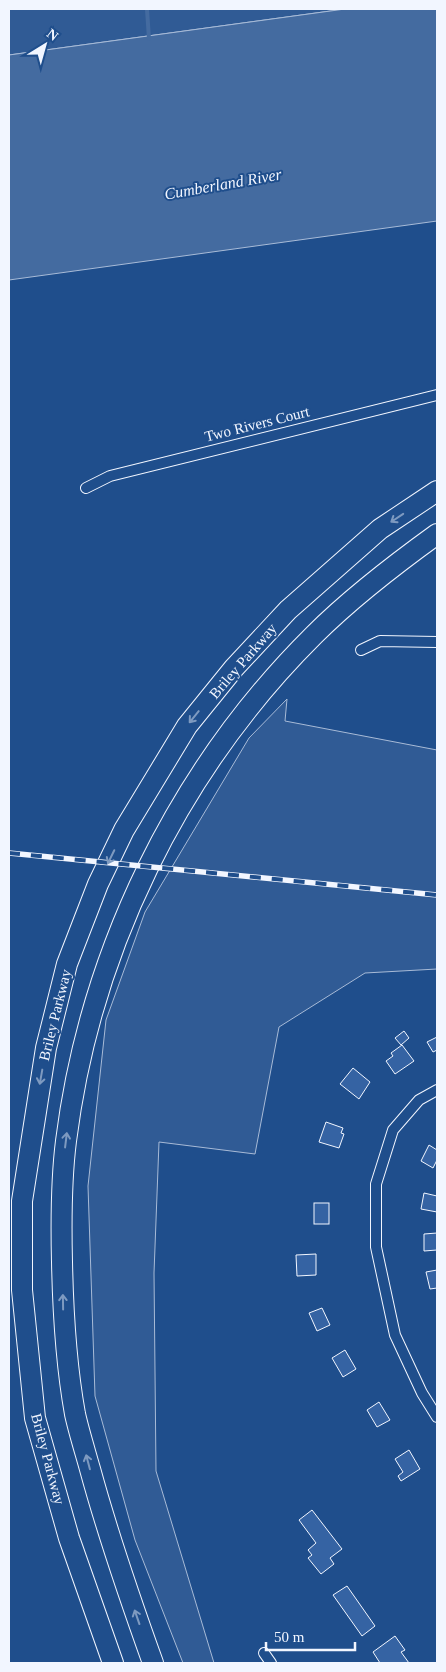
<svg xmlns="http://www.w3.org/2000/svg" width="446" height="1672" font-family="Georgia,serif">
<rect width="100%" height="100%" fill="#1f4e8c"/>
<!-- built -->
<g fill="#305b95" stroke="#a8bbd7">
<path d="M9 9H345L9 55Z"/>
<path d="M287 699 285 721 437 750V969L365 973 279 1027 255 1154 159 1142 154 1273 156 1471 214 1663H183L135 1540 95 1396 88 1186 106 1020 145 912 249 738Z"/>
</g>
<!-- water -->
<path fill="#446ba0" stroke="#a8bbd7" d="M345 9H437V221L9 280V55Z"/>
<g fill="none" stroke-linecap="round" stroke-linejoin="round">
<!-- stream -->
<path stroke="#446ba0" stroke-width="4" d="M147 9 149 39"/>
</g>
<!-- building -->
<g fill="#3563a3" stroke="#f2f6ff">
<path d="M404 1031 409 1038 401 1045 395 1038Z"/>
<path d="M437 1037V1050L433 1052 427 1042Z"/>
<path d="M402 1045 414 1061 395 1074 386 1061 393 1056 391 1053Z"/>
<path d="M353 1068 370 1082 359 1099 340 1084Z"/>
<path d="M326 1122 343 1128 341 1133 344 1134 339 1148 319 1142Z"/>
<path d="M429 1145 437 1150V1160L433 1168 421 1161Z"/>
<path d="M424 1193 437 1196V1212L421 1209Z"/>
<rect x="314" y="1203" width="15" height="21"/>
<path d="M437 1233V1250L424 1251V1234Z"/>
<path d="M316 1254V1275L297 1276 296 1255Z"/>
<path d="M437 1270V1288L430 1289 426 1272Z"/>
<path d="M322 1308 330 1325 317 1331 309 1313Z"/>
<path d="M345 1350 356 1369 343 1377 332 1358Z"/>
<path d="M379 1402 390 1420 377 1427 367 1410Z"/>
<path d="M409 1450 420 1469 401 1481 398 1476 403 1472 395 1459Z"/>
<path d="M312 1510 342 1549 330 1558 334 1564 321 1574 308 1558 312 1555 308 1550 316 1543 299 1520Z"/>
<path d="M347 1586 375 1626 362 1636 333 1595Z"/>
<path d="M395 1636 405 1650 401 1652 409 1663H380L373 1652Z"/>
</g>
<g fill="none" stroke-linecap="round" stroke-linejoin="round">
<defs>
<g id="minor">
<path d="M86 488 110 476 437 395"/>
<path d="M361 650 380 641 437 642"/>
<path d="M437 1090 419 1100 393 1130 376 1184V1247L395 1335 422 1393 437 1417"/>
<path d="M264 1653 271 1663"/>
</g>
<g id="motorway">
<path d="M113 1663 69 1538 35 1418 22 1290V1201L46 1048 67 964 98 884 124 830 187 726 234 668 288 610 380 529 437 491"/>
<path d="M153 1663C130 1599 108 1535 90 1469 85 1451 79 1432 75 1414 66 1364 63 1312 62 1262 61 1221 61 1181 66 1141 90 951 178 770 314 635 352 597 394 565 437 534"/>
</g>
</defs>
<!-- minor casing -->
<use href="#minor" stroke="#f2f6ff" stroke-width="12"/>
<!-- motorway casing -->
<use href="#motorway" stroke="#f2f6ff" stroke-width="22"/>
<!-- minor -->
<use href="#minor" stroke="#1f4e8c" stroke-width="10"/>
<!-- motorway -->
<use href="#motorway" stroke="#1f4e8c" stroke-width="20"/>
<defs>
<path id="rail" d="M9 853 437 895"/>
</defs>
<!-- rail casing -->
<use href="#rail" stroke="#f2f6ff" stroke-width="5.5"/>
<!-- rail -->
<use href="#rail" stroke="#1f4e8c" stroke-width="4" stroke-dasharray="11" stroke-linecap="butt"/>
</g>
<!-- one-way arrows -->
<defs><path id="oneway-shaft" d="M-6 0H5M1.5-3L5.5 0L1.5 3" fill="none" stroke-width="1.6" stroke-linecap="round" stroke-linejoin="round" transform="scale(1.25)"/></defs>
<g stroke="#7e9ac0">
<use href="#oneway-shaft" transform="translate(397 518) rotate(146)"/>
<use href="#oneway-shaft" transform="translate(194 717) rotate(129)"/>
<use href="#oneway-shaft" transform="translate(111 857) rotate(116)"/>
<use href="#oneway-shaft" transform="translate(41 1077) rotate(100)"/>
<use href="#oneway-shaft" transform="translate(66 1140) rotate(-83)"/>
<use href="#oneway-shaft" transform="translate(63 1302) rotate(-91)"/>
<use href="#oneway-shaft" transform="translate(88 1462) rotate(-105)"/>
<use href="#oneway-shaft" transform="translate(137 1617) rotate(-109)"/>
</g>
<g text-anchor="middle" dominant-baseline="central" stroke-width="4" stroke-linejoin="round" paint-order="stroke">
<!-- street labels -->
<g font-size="15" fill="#f2f6ff" stroke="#1f4e8c">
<text transform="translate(257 424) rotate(-14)">Two Rivers Court</text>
<text transform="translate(243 661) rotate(-49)">Briley Parkway</text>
<text transform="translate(55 1015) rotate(-76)">Briley Parkway</text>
<text transform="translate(48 1459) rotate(75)">Briley Parkway</text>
</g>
<!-- water labels -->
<g font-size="16" font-style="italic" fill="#f2f6ff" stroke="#1f4e8c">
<text transform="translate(223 184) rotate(-10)">Cumberland River</text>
</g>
</g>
<!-- border -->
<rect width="446" height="1672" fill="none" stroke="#f2f6ff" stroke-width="20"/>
<!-- north arrow -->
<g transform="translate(45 45) rotate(37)" stroke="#1f4e8c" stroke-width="4" paint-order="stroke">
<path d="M0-4L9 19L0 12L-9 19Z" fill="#f2f6ff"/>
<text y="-8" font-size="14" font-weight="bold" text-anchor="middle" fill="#f2f6ff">N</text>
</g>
<!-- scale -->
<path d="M266 1642v8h89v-8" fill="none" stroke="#f2f6ff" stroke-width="2.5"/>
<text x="274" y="1642" font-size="15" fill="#f2f6ff" stroke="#1f4e8c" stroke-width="4" paint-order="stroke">50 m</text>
</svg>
